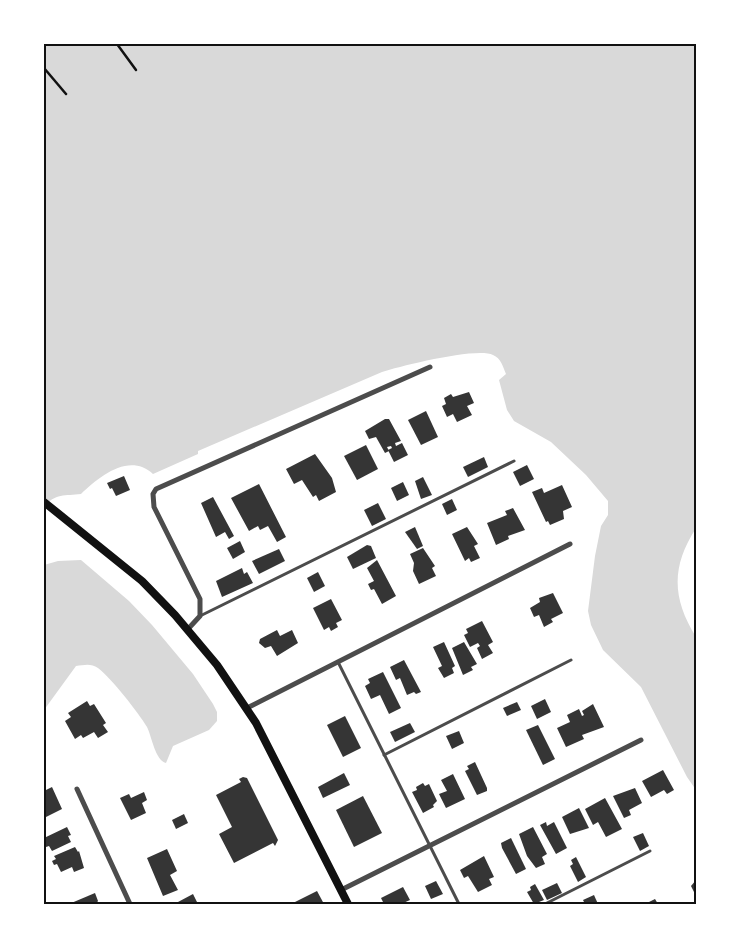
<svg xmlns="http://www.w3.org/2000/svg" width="740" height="948" font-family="'Source Sans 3',sans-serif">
<rect width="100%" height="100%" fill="#fff"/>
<!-- water -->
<g fill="#d9d9d9">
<path d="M44 44H696V528C671 567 672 598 696 637V790L687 777 641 687 603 650 591 625 588 611 595 556 601 526 608 515V501L586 475 551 442 514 421 507 410 499 380 506 374C503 367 501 358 493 355 477 347 401 366 382 372L198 451V454L153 474C129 452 99 477 81 494 65 496 55 493 44 507Z"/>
<path d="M81 560 129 601 152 625 193 674 213 704 217 712V721L209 730 173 746 166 763C155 760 152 737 147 727 138 712 112 679 98 668 91 663 84 665 76 666L44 710V565L58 561Z"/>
</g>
<!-- building -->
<g fill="#353535">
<path d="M469 392 474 403 467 406 472 415 457 422 453 414 447 417 442 406 446 404 444 398 451 394 453 397Z"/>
<path d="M426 411 438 437 421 445 408 420Z"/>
<path d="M385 419H389L401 441 395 443 396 446 402 443 408 455 394 462 388 450 392 448 391 446 387 447 389 451 385 453 376 437 369 439 365 431Z"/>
<path d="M366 445 378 469 357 480 344 456Z"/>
<path d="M315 454 332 478 336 492 319 501 316 495 313 497 302 480 294 484 286 469Z"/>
<path d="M484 457 488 467 468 477 463 467Z"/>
<path d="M527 465 534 479 520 486 513 472Z"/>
<path d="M124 476 130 490 116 496 112 488 110 489 107 483Z"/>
<path d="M423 477 432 495 421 499 415 481Z"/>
<path d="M403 482 409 495 397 501 391 488Z"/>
<path d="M259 484 286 537 277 542 268 526 260 530 258 526 249 531 231 498Z"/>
<path d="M562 485 572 507 563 511 564 519 550 525 548 521 546 522 532 492 542 488 544 493Z"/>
<path d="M213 497 234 536 229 539 225 532 216 537 201 503Z"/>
<path d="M452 499 457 510 447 515 442 504Z"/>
<path d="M378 503 386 519 372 526 364 510Z"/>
<path d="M513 508 525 530 508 536 509 539 496 545 487 523 507 515 505 511Z"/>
<path d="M415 527 423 546 417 549 405 532Z"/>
<path d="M467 527 478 544 474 546 480 558 471 562 469 558 465 561 452 534Z"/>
<path d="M240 541 245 552 233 559 227 548Z"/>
<path d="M367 545 371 546 376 558 353 569 347 557Z"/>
<path d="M423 548 435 566 432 568 436 576 419 584 413 571 414 563 410 554Z"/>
<path d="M279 549 285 561 259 574 252 561Z"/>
<path d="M377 560 396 596 382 604 374 589 371 590 368 584 374 581 367 568Z"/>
<path d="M242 568 244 574 247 572 253 583 222 597 216 581Z"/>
<path d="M318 572 325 586 314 592 307 578Z"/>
<path d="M553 593 563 613 551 619 553 622 544 627 539 615 534 617 530 608 540 602 539 598Z"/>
<path d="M331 599 342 620 336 623 338 627 331 631 329 627 324 630 313 608Z"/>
<path d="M482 621 493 642 488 645 493 653 482 659 477 648 480 646 478 643 470 647 464 635 468 633 466 629Z"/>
<path d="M277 630 280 636 292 630 298 643 277 656 271 646 265 648 259 643 260 639Z"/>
<path d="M444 642 455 666 452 668 454 673 444 678 438 668 442 666 433 647Z"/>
<path d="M464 642 477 664 471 667 473 670 463 675 452 648Z"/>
<path d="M404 660 421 692 416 694 414 692 407 695 400 678 396 680 390 667Z"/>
<path d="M383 672 401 708 389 714 380 695 371 699 365 686 370 683 368 679Z"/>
<path d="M545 699 551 712 537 719 531 706Z"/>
<path d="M87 701 90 706 94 704 106 723 103 725 108 732 98 738 94 732 83 738 81 735 75 739 65 721 71 717 68 713Z"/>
<path d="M517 702 521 710 507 716 503 708Z"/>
<path d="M593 704 604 727 582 735 584 739 566 747 557 728 570 722 567 715 579 709 582 716 584 715 582 711Z"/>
<path d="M345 716 361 748 343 757 327 725Z"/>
<path d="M410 723 415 732 395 742 390 732Z"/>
<path d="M538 725 555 759 543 765 526 730Z"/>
<path d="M459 731 464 743 452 749 446 736Z"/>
<path d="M475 762 487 788V791L477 795 465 771 469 769 467 766Z"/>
<path d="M663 770 674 790 667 794 664 790 651 797 642 781Z"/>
<path d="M344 773 350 785 323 798 318 787Z"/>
<path d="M453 774 465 799 446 808 439 794 447 791 441 780Z"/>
<path d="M243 777 247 778 278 840 275 846 273 843 234 863 219 834 232 827 216 795 241 782 239 779Z"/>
<path d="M423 783 425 786 429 784 437 801 433 805 434 807 423 813 412 792 417 790 416 787Z"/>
<path d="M52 787 62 809 46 817 44 811V791Z"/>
<path d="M635 788 642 803 629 810 631 815 624 818 613 796Z"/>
<path d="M144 792 147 800 142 803 146 813 131 820 120 798 129 794 131 798Z"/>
<path d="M363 796 382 833 354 847 336 810Z"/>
<path d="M605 798 622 829 606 837 598 822 593 825 585 809Z"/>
<path d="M579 808 589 828 570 834 562 817Z"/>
<path d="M184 814 188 823 176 829 172 820Z"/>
<path d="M546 822 547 826 554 822 567 848 556 854 540 825Z"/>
<path d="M67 827 71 835 68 836 71 842 52 851 49 846 46 847 44 838Z"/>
<path d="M533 827 547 854 542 857 545 864 536 868 527 856 519 834Z"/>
<path d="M643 833 649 846 640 851 633 837Z"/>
<path d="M511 838 526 869 516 874 502 848 501 843Z"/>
<path d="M75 847 78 852 79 851 84 868 74 872 72 867 61 872 57 864 54 865 52 861 56 859 54 856Z"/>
<path d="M167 849 177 871 170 875 178 890 163 896 147 858Z"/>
<path d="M484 856 494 877 489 879 492 885 478 892 468 876 464 878 460 870Z"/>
<path d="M576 857 586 877 578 882 570 866 573 864 571 860Z"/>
<path d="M696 880V896L691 886Z"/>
<path d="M436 881 443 894 431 899 425 886Z"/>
<path d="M557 883 562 893 547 900 542 890Z"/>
<path d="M535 884 544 900 534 904 527 892 531 890 530 887Z"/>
<path d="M403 887 410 900 401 904H384L381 898Z"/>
<path d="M317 891 324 904H291Z"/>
<path d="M95 893 98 901 96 904H69Z"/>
<path d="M193 894 198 904H170L178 902Z"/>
<path d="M594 895 598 904H585L583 900Z"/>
<path d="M655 899 658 904H645Z"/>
</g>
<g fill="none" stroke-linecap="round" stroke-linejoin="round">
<!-- path -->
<g stroke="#111" stroke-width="2.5">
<path d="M117 44 136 70"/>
<path d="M44 68 66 94"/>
</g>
<!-- service -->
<g stroke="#4c4c4c" stroke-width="3">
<path d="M200 616 514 461"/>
<path d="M338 662 459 904"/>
<path d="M384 755 571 660"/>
<path d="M545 904 650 851"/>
</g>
<!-- minor -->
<g stroke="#4c4c4c" stroke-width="5">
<path d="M188 629 200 616V599L154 507 153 494 156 489 430 367"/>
<path d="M247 708 570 544"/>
<path d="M77 789 130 904"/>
<path d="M341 890 641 740"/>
</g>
<!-- secondary -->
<path stroke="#111" stroke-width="8" d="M44 502 142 581 175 615 217 665 256 723 348 904"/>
</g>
<!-- border -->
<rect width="740" height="948" fill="none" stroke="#ffffff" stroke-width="90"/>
<rect x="45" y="45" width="650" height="858" fill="none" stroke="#111" stroke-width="2"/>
</svg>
